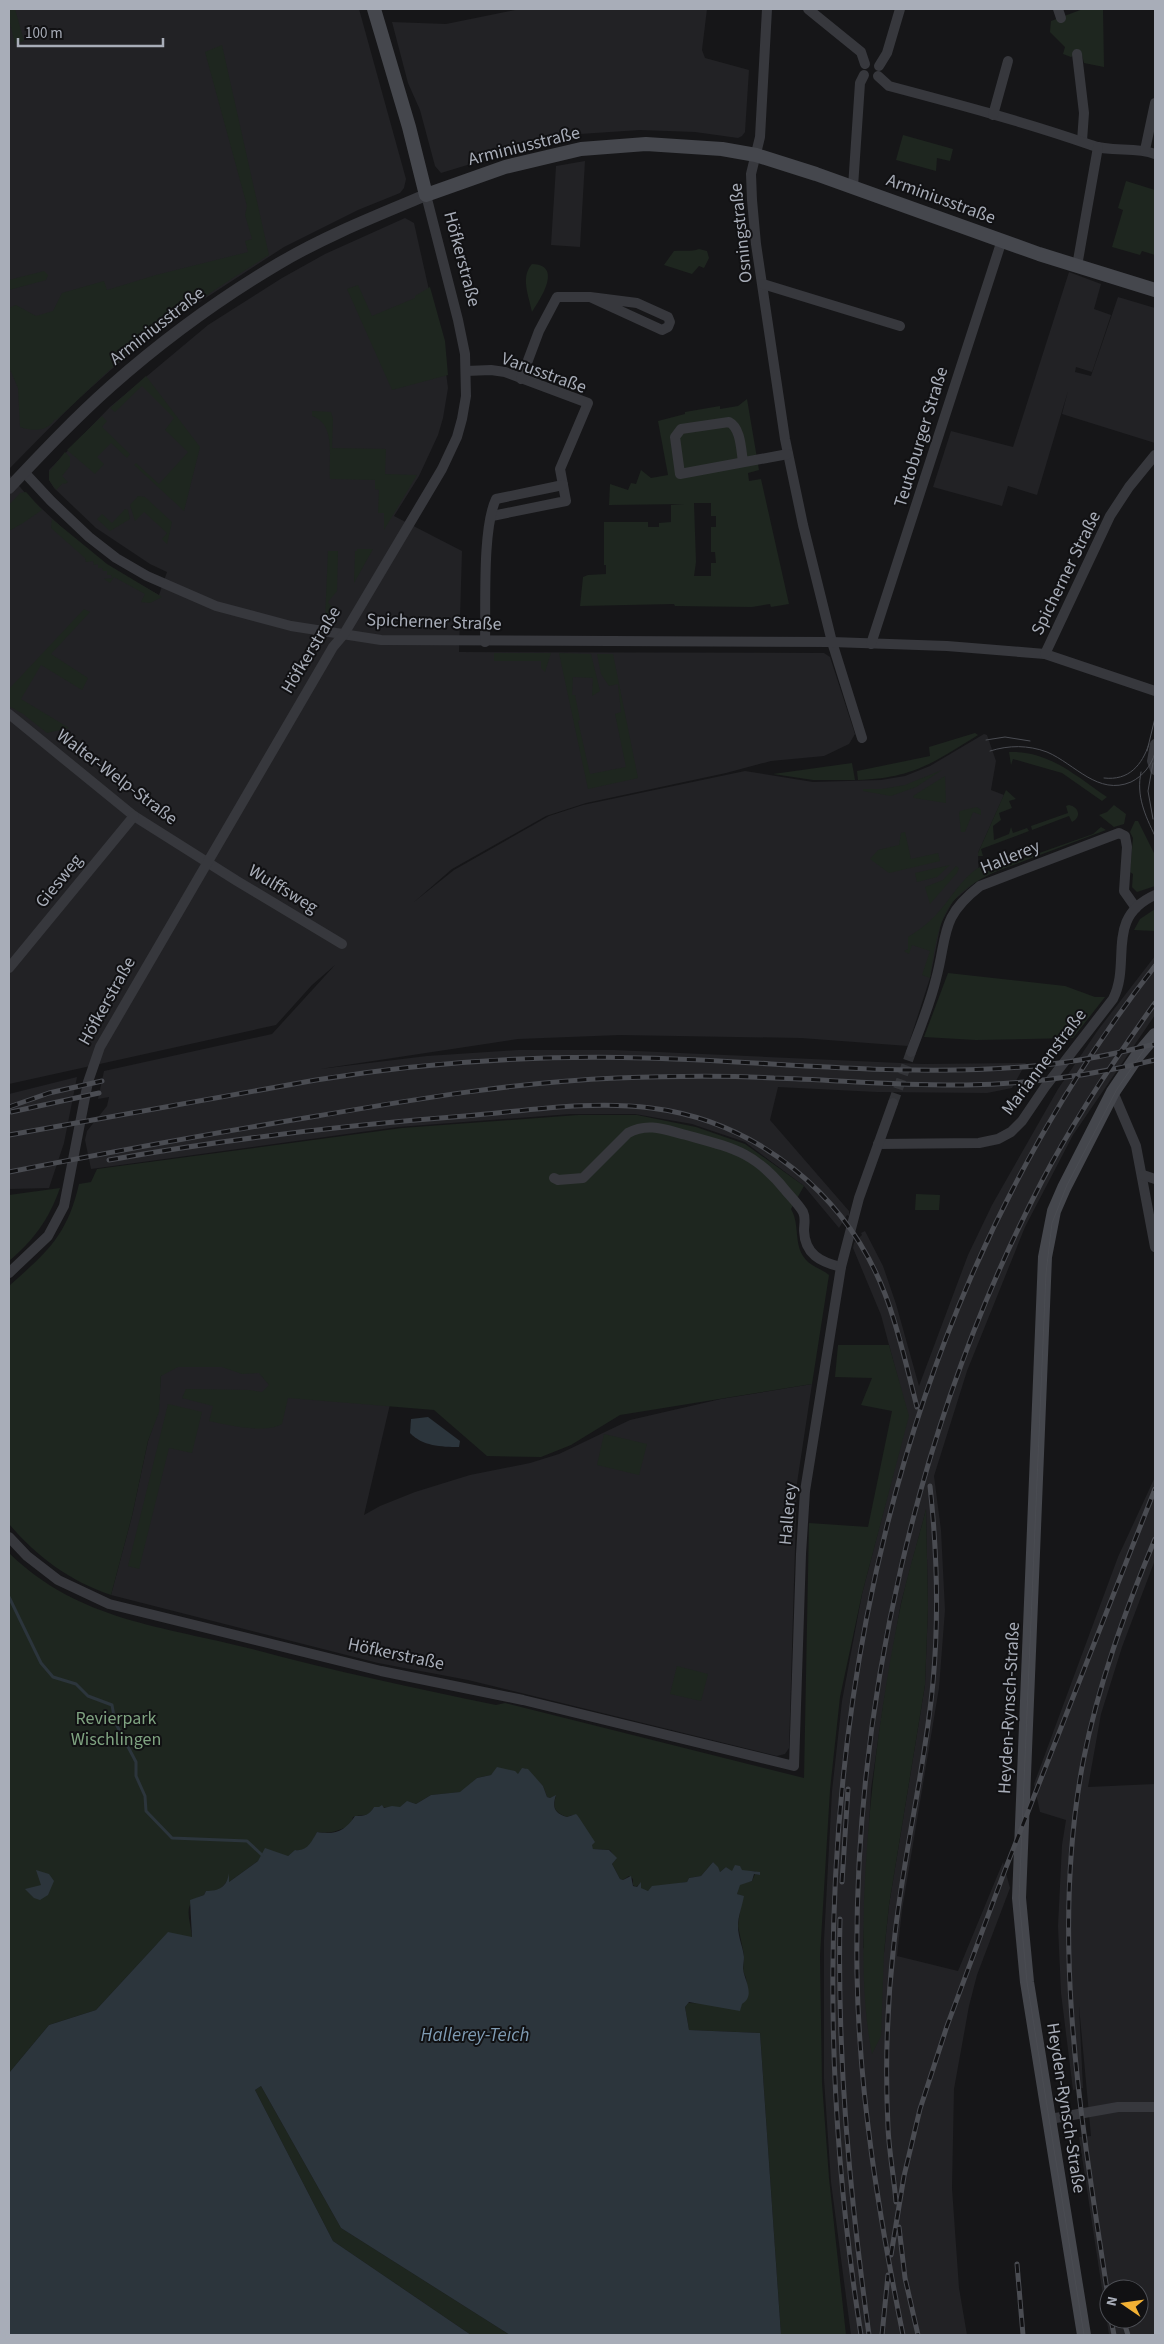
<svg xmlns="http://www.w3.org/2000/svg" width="1164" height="2344" font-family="'Source Sans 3',sans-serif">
<rect width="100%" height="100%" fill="#161618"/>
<!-- built -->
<g fill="#222225" fill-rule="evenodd">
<path d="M9 9H359L406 179 404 188 400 193 358 210 284 247 181 314 113 368 74 403 9 469Z"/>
<path d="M520 9H707L702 50 705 58 749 70 745 132 742 136 738 138 695 132 640 130 580 134 520 149 441 173 435 166 420 110 408 83 392 22 446 24Z"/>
<path d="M585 161 580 247 551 245 556 166Z"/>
<path d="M405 218 414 223 444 357 448 388 443 418 438 435 419 476 394 516 462 551 459 652 824 653 830 657 855 734 849 744 824 756 771 761 726 773 586 803 546 816 452 869 414 902 454 870 549 816 583 805 745 771 813 782 881 780 905 776 930 766 984 734 987 735 996 761 991 790 1004 795 978 853 979 879 953 901 941 923 930 978 908 1046 801 1038 620 1035 518 1039 320 1069 427 1056 518 1050H614L923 1064 1026 1063 1012 1088 987 1093 877 1092 778 1087 770 1120 849 1211V1216L847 1215 839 1228 804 1186 745 1142 692 1124 635 1114H571L398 1127 91 1169 85 1140 87 1131 107 1106 109 1097 98 1099 104 1071 272 1034 335 965 312 985 276 1025 9 1084V474L26 494 87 551 113 569 159 595 167 572 150 564 96 528 54 488 49 480V470L110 407 208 325 282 278 325 254Z"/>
<path d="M1069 272 1101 284 1094 309 1111 315 1092 372 1076 367 1075 372 1091 376 1118 297 1155 308V443L1062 414 1068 391 1037 495 1008 486 1002 506 933 487 951 431 1013 447Z"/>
<path d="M1155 956V1015L1073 1135 1025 1227 967 1371 934 1476 941 1530 945 1610 939 1688 902 1910 897 1956 958 1971 1003 1862 1010 1888 977 1975 969 2006 954 2089 952 2188 959 2288 967 2335H851L831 2182 824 2079V1940L832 1791 842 1701 862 1594 908 1416 881 1315 853 1248 854 1243 862 1235 861 1233 865 1231 883 1266 896 1304 919 1386 968 1255 992 1205 1058 1089 1098 1030ZM926 1510 928 1607 925 1685 889 1905 884 1953 863 1948 871 1789 883 1707 901 1603Z"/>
<path d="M77 1077 64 1143 49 1188 9 1189V1094Z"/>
<path d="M184 1333 391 1400 364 1515 380 1506 415 1492 470 1475 530 1463 559 1454 630 1420 721 1399 812 1384 797 1483 789 1748 785 1754 777 1756 468 1680 378 1663 111 1595 132 1516 148 1441 158 1412 161 1376Z"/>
<path d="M1155 1477V1560L1122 1647 1101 1714 1088 1787 1155 1784V2335H1109L1079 2137 1091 2136 1079 2006 1083 2088 1073 2090 1061 1993 1058 1926 1062 1845 1066 1820 1040 1812 1034 1784 1118 1557ZM1109 2289H1139V2319H1109Z"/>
</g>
<!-- green -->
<g fill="#1e261f" fill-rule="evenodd">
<path d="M9 9H15L24 41 15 44 9 19Z"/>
<path d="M1083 9H1103L1104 67 1084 63 1082 55 1077 54 1071 57 1063 54 1065 47 1050 32 1051 21Z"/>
<path d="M222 45 269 255C222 285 175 315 132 351 105 372 82 397 56 420L55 419C48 431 34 432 20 427L18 388 9 367V308L16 305 36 316 53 311 62 293 104 281 107 290 156 275 248 252 245 241 252 239 245 215 247 206 205 52Z"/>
<path d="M903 135 953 149 950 161 937 158 936 171 896 160Z"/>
<path d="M1126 181 1155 190V258V255L1142 251 1140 255 1112 247 1123 210 1118 208Z"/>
<path d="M699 249 707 251 709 258 704 268 699 266 692 274 664 265 674 251C683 250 691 252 699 249Z"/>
<path d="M532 264C563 265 541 298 532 312 529 296 520 277 532 264Z"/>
<path d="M44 271 48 275 46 280 9 290V280Z"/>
<path d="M358 285 372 316 415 298V296L430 287 445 341 448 375 392 390 347 289Z"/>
<path d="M146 376 200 447 184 511 134 465 136 463 159 484 188 452 165 430 174 418 142 386 115 412 110 408Z"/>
<path d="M747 399 759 470 748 473 749 481 761 479 789 604 771 607 770 604 752 607 675 606 674 604 580 606 583 577 588 575 606 574V565H604V522H648V527H659V523L671 522V505L684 504 609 505 610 484 628 490 631 483 636 484 641 470 651 478 668 475 658 421 685 414V412L720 406V409L738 406ZM694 503H711V516H716V527H711V552H715L716 563H711V576H694L696 562Z"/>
<path d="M312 411 331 412 333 419 332 448 386 449 385 474 417 475 384 530V513H378L379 490 375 489V480L330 479C328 459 337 424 312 416Z"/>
<path d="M102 416 107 421 102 427 130 454 127 458 111 443 97 457 104 464 95 474 67 450Z"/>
<path d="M65 452 70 457V466L62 476 68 482 65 484 63 483 56 490 49 480V472Z"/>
<path d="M26 492 42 510 23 523 9 531V505L20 493Z"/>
<path d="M138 496 145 497 172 522 167 544 162 539 167 533 144 512 135 521 130 505Z"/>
<path d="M125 509 128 510 130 519 110 531 97 519 102 514 112 523Z"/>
<path d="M52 519 107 564 162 597 150 603 141 602 145 594 114 577 110 583 104 579 112 578 111 575H107V571H103L102 568H98V564L94 565 93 561 86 562 85 558 51 528Z"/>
<path d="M357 549H373L354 583 355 551H357Z"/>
<path d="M328 551H338L337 591 328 602 336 612 331 621 325 619Z"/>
<path d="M84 609 90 612 51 654 88 678 82 690 41 665 21 699 69 728 47 733 23 714 9 706V689Z"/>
<path d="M494 653H551L545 672 541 668V661H494Z"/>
<path d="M559 653 591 654 600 691 592 696 593 678 573 677 572 695H575L580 720 578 721 590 774 626 767 615 714 621 712 618 684 609 686 601 674 597 654H613L638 778 588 789Z"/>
<path d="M975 733 978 735C933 763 913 778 858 780L857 771 930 756 929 747Z"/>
<path d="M1009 752C1048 750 1076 776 1107 797L1102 801 1062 773 1013 759 1011 765Z"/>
<path d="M852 763 855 780H813L773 774Z"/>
<path d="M942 770 916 787 891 796 863 791V789H882L905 785Z"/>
<path d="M945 776 946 803 914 798 913 796Z"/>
<path d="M1006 790 1016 799 1009 801 1012 808 999 813 1001 820 993 826 994 840 1009 834 1011 827 1013 833 1027 828 1029 831 981 849 983 856H978V853Z"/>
<path d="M1069 805C1079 807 1082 817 1072 822L1069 816 1032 830 1031 826 1068 813 1066 806Z"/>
<path d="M1114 805 1126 814 1124 824 1114 827 1099 815 1107 812Z"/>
<path d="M977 807 981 810V815L973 812 965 832H961L959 813 960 811Z"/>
<path d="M1135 821H1138L1155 855V886L1137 892 1132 887 1133 874 1130 872 1133 838 1130 832Z"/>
<path d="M1101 827 1106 830 995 872C940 897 939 924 930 978L922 975 930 951 912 945 909 954 904 951 908 949V937C918 931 927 924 936 915 950 900 963 876 980 867L983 873 1093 834Z"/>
<path d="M905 832 911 859 938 853 940 861 889 873 870 859 878 850 899 845 901 833Z"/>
<path d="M950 865 937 877 917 882 915 873Z"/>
<path d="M956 866 959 868 957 873 930 904 925 887 943 880Z"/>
<path d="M1155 909V931L1134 930 1140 919Z"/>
<path d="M948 973 1065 986 1095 997H1105L1073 1038 976 1040 924 1037Z"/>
<path d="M578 1115H637L696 1127 745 1144 804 1186 791 1209C801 1226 792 1247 808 1262 814 1267 823 1270 829 1275L812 1384 620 1415 571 1445 541 1457 487 1456 434 1410 288 1398 282 1424C265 1434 228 1425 209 1421L213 1406 182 1398 186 1389 249 1390 262 1392 269 1385 259 1373 242 1374 222 1367H178L161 1376 159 1412 148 1441 132 1516 111 1595C70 1581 37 1557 9 1524V1286C47 1252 67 1236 79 1184L91 1182 97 1169 402 1128Z"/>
<path d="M60 1188C49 1219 34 1240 9 1261V1195Z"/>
<path d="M916 1194 940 1195 939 1210H915Z"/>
<path d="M838 1345H889L909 1416 862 1594 840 1697 830 1790 820 1956 822 2083 829 2178 846 2335H781L760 2033 689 2030 685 2007 688 2003 742 2004 748 1994 746 1978 743 1971 744 1955 738 1926 742 1896 737 1894 739 1884 752 1881 755 1874 760 1875 755 1871H731L726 1867 720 1872 713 1862 701 1876 689 1878 687 1882 657 1887 648 1891 642 1890 638 1885 636 1887 633 1885V1879L629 1876 623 1880 620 1879 612 1864 616 1859 610 1850 593 1849 578 1816 572 1815 567 1817C555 1813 552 1807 556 1796L550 1798 547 1797 543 1786 525 1768 518 1775 494 1772 491 1775 477 1778 462 1792 431 1795 416 1804 409 1802 400 1808 374 1807C367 1819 365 1813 353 1817L351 1825C337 1831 332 1834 317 1832L311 1845 301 1851 296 1850 288 1856 258 1861 229 1882 228 1879C223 1889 217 1892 206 1891L204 1895C181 1902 190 1917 192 1937L157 1944 96 2010 49 2025 9 2073V1553C79 1621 162 1626 252 1649 333 1671 414 1688 496 1705L505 1703 804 1778 809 1523 868 1527 892 1411 861 1405 872 1378 835 1377Z"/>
<path d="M168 1404 202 1412 192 1453 169 1448 139 1569 128 1566Z"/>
<path d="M604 1434 647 1444 639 1475 597 1465Z"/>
<path d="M926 1509 928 1607 925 1685 889 1905 884 1953 881 2036 872 2054C862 2003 863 1952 864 1900 868 1801 881 1702 901 1604 908 1572 918 1541 926 1509Z"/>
<path d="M677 1666 708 1674 701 1701 670 1694Z"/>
<path d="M261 2086 341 2228 510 2335H471L333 2241 255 2090Z"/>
</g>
<!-- water -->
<g fill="#2c353c">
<path d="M428 1417 460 1441 459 1447C441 1447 422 1446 410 1433L411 1419Z"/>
<path d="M497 1767 515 1771 518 1774 522 1768 528 1769 543 1786 547 1797 550 1798 556 1795C552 1807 554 1813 567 1817L576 1814 578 1816 595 1842 592 1845 593 1849 609 1850 617 1858 612 1864 620 1879 623 1880 631 1876 633 1886 637 1887 641 1882V1888L648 1891 652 1886 687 1882 689 1878 701 1876 713 1862 718 1867 720 1872 726 1867 732 1871 735 1865 740 1866 742 1870 760 1872V1875L754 1874 752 1881 740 1885 737 1894 744 1896C742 1907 738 1916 738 1926 738 1937 743 1947 744 1957 744 1961 743 1965 743 1969 744 1979 756 1996 742 2004L740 2011 689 2002 685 2007 689 2030 760 2033 781 2335H510L341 2228 261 2086 255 2090 333 2241 471 2335H9V2073L49 2025 96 2010 168 1932 192 1937 190 1900 204 1895 206 1891C219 1891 227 1887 229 1873V1882L258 1861 265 1848 288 1856 295 1850C307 1852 312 1841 317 1832 336 1835 345 1831 355 1816 366 1816 369 1815 374 1807H379L382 1805 384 1808 392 1806 400 1807 407 1801 416 1804 431 1795 460 1792 477 1778 491 1775Z"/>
<path d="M36 1870 49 1874 54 1881 48 1895 40 1900 34 1898 25 1889 41 1885Z"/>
</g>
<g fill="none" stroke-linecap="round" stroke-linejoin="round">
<!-- stream -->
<path stroke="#2c353c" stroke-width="3" d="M9 1597 41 1663 53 1677 76 1684 88 1696 112 1705 115 1722 136 1762V1776L145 1796 146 1811 172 1838 247 1841 262 1855"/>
<!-- minor-tunnel -->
<path stroke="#333438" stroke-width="10" stroke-dasharray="10 5" stroke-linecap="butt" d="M893 1103 911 1052"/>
<!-- minor -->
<g stroke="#37383d" stroke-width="10">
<path d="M767 9 760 137 751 174 752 200 756 244 785 439 803 525 832 642 862 738"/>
<path d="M808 9 861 52 865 64"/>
<path d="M1058 9 1061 18"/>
<path d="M1077 54 1084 113 1082 141"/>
<path d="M879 66 887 53 900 9"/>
<path d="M878 76 889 86C957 104 1025 122 1091 145 1111 153 1135 146 1155 154"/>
<path d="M993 115 1008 61"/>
<path d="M1145 150 1155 103"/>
<path d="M853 187 860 83 864 75"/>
<path d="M1077 266 1098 147"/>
<path d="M763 284 900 326"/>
<path d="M466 371 491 370 505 372 588 403 560 469 566 501 492 516"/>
<path d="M521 379 539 331 557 297H590L637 303 668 317 670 322 668 327 662 330 590 297"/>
<path d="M743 462C741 450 741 428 729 422L681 429 675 437 680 474 788 454"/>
<path d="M24 472 51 501 89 537 116 558 147 576 216 606 291 626 381 640 832 642 947 646 1045 654 1155 691"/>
<path d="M485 642C486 606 482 529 496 499L563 485"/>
<path d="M871 644 1002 240"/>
<path d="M1045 654 1110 516 1129 487 1155 455"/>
<path d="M9 714 134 816 237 881 342 944"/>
<path d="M1155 744 1152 761 1155 770"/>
<path d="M9 968 134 816"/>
<path d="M911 1052C920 1028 930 1004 936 979 948 935 939 918 980 886L1119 833 1125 836 1127 847 1124 891 1136 908"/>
<path d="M1113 1092 1136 1146 1155 1247"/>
<path d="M878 1144 979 1143 998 1139 1011 1132 1022 1121 1045 1087 1113 999C1132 962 1104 918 1155 895"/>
<path d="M1143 1175 1155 1179"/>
<path d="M554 1178 558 1180 583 1178 628 1133C648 1122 666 1130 686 1135 733 1148 755 1152 786 1191 792 1198 799 1205 803 1212 806 1218 804 1224 804 1231 805 1254 820 1262 841 1267"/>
<path d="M9 1273 48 1236 64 1206 88 1082 100 1047 333 647 344 634 442 469 457 437 462 419 466 396 465 354 458 320 426 195"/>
<path d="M9 1537 27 1556 58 1580 109 1604 381 1671 523 1700 794 1766 801 1554 805 1491 841 1267 859 1198 893 1103"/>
<path d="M1050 2119 1118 2107H1155"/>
</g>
<!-- tertiary -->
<path stroke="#37383d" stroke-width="12" d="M9 488C42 453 75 418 111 386 163 340 219 299 278 264 325 236 376 216 426 195"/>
<!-- secondary -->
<g stroke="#45474d" stroke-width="14">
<path d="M374 9 409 127 426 195 505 167 581 149 646 144 722 149 756 155 816 174 1039 254 1155 290"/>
<path d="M1084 2335 1027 1982 1019 1898 1045 1257 1054 1211 1064 1188 1113 1092 1138 1055 1155 1035"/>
</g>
<!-- tram -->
<g stroke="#4a4c52" stroke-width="1">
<path d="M986 740 1005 737 1030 741"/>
<path d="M990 751C1009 745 1028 745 1047 752 1075 764 1098 796 1131 782 1143 776 1151 766 1155 753"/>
<path d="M1147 751 1155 718"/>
<path d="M1141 772C1136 796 1145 815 1155 836"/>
<path d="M1104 778C1129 781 1142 765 1149 744"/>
<path d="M1153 819 1148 791 1153 763"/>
<path d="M1084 2335 1027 1982 1019 1898 1046 1273 1052 1223 1067 1185 1117 1089 1144 1050 1155 1039"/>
</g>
<defs>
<g id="rail">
<path d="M9 1107 49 1093 102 1081"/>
<path d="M11 1112 99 1093"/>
<path d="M9 1135 316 1080C426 1062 535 1055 645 1058 771 1061 897 1077 1022 1067 1067 1064 1111 1055 1155 1044"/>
<path d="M109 1160C227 1139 346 1125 465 1116 526 1111 590 1100 651 1108 757 1121 847 1195 885 1294 899 1330 907 1369 917 1407"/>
<path d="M9 1172C111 1152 214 1133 317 1116 417 1099 516 1082 617 1078 669 1076 722 1075 774 1078 838 1080 902 1086 966 1085 1029 1084 1094 1075 1155 1060"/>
<path d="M842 1882 848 1789"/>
<path d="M840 1919C837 2059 850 2197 869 2335"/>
<path d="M896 2202C894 2177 889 2152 888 2127 885 2066 887 2004 894 1943 903 1855 925 1770 933 1682 939 1617 937 1551 930 1486"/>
<path d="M899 2227 905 2278 918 2335"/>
<path d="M891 2255 904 2176 920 2109 947 2026 1005 1870 1155 1489"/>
<path d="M1017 2264 1023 2335"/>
<path d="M1109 2303C1082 2124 1049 1943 1083 1762 1098 1685 1125 1611 1155 1539"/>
<path d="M1111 2319 1114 2335"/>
<path d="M1123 2319 1128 2335"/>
<path d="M861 2335C786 1860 853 1354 1155 966"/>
<path d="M882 2335 888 2275"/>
<path d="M903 2335C879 2216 859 2095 857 1973 853 1705 918 1419 1042 1181 1075 1118 1114 1060 1155 1003"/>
</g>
</defs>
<!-- rail casing -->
<use href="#rail" stroke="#4a4c52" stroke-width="5"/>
<!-- rail -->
<use href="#rail" stroke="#111113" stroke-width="3" stroke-dasharray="9" stroke-linecap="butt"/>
</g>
<g text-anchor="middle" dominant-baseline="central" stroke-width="4" stroke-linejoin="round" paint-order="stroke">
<!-- street labels -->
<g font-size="18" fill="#a8adb8" stroke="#111113">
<text transform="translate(524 146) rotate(-14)">Arminiusstraße</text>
<text transform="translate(941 199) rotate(20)">Arminiusstraße</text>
<text transform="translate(741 233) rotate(-96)">Osningstraße</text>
<text transform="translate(462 259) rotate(75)">Höfkerstraße</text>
<text transform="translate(157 326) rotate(-38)">Arminiusstraße</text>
<text transform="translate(544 373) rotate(20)">Varusstraße</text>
<text transform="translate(921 437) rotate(-73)">Teutoburger Straße</text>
<text transform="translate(1066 573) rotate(-64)">Spicherner Straße</text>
<text transform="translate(434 622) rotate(2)">Spicherner Straße</text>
<text transform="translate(311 650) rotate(-59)">Höfkerstraße</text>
<text transform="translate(117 777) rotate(37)">Walter-Welp-Straße</text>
<text transform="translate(1010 857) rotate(-22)">Hallerey</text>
<text transform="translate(59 881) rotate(-51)">Giesweg</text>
<text transform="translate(283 889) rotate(31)">Wulffsweg</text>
<text transform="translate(107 1001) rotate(-61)">Höfkerstraße</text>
<text transform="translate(1044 1062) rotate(-53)">Mariannenstraße</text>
<text transform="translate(788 1514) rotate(-85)">Hallerey</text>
<text transform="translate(396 1654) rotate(12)">Höfkerstraße</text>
<text transform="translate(1009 1708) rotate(-87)">Heyden-Rynsch-Straße</text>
<text transform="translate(1066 2108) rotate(81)">Heyden-Rynsch-Straße</text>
</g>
<!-- park labels -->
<g font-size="18" fill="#7fa381" stroke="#111113">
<text x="116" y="1718">Revierpark<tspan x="116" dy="21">Wischlingen</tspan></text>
</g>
<!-- water labels -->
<g font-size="19" font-style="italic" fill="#7f9bb3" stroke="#111113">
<text x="475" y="2035">Hallerey-Teich</text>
</g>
</g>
<!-- border -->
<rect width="1164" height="2344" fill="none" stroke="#a8adb8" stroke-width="20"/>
<!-- north arrow -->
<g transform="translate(1124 2304) rotate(283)"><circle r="24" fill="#111113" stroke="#4d4f55"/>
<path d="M0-4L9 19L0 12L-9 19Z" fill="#f2b134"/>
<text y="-8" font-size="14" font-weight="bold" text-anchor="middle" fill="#a8adb8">N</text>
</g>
<!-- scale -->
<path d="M18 38v8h145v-8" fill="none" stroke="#a8adb8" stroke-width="2.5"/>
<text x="25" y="38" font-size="15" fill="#a8adb8" stroke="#111113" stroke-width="4" paint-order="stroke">100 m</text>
</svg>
